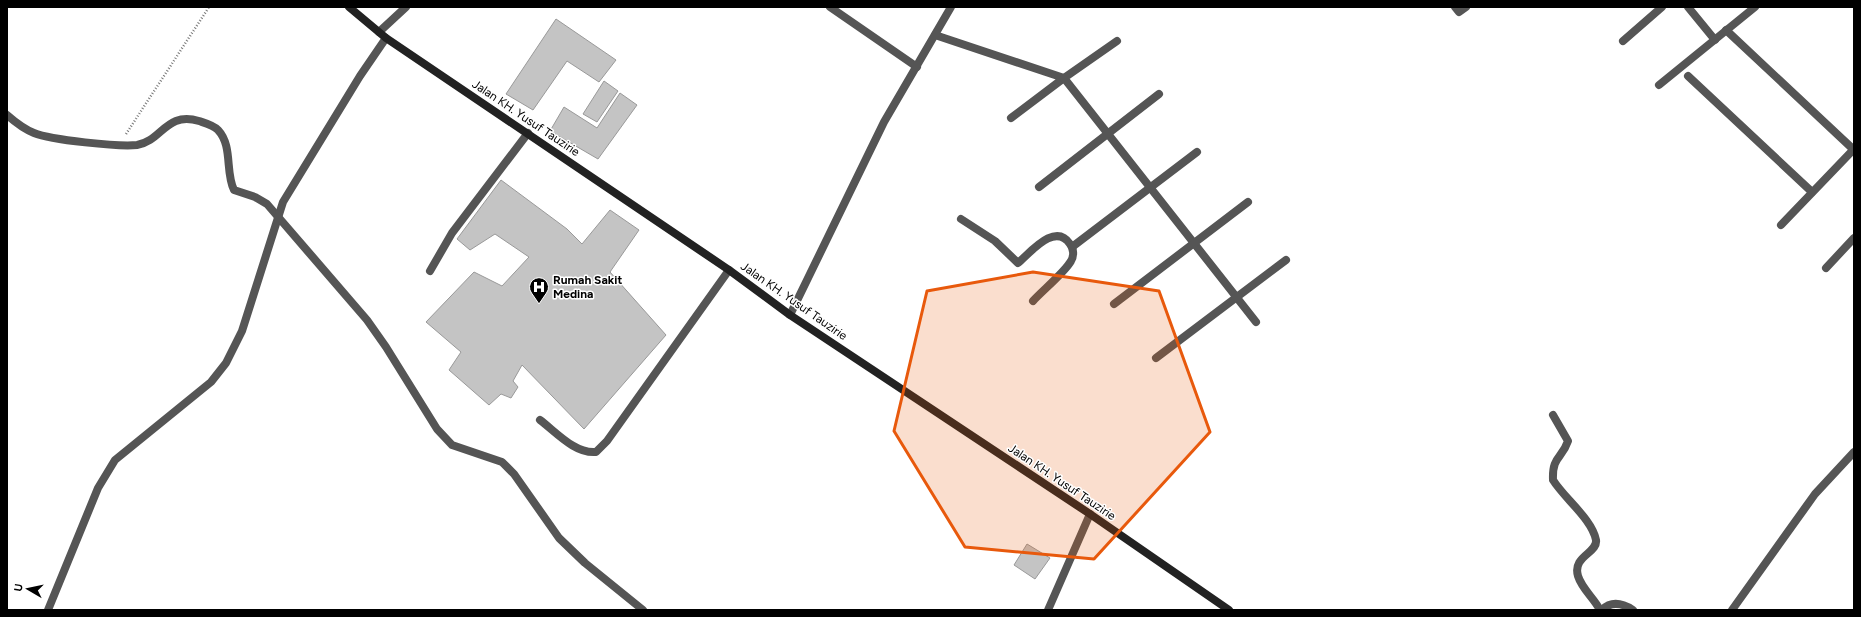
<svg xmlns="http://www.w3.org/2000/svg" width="1861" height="617" font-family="Figtree,sans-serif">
<rect width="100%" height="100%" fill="#fff"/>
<!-- building -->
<g fill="#c4c4c4" stroke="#999">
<path d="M556 19 616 60 599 82 567 61 533 110 506 94Z"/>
<path d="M604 81 618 91 597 122 583 114Z"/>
<path d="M620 93 637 105 598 159 550 131 564 107 597 128Z"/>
<path d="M501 180 567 229 582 244 610 210 639 230 610 272 666 335 584 429 522 365 513 381 518 387 511 398 501 394 489 405 449 370 461 352 426 322 474 272 502 286 529 257 495 234 470 250 457 239Z"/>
<path d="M1027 544 1050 558 1035 579 1014 565Z"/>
</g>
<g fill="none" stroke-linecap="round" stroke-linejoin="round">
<!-- path -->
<path stroke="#777" stroke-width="2.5" stroke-dasharray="1 2" stroke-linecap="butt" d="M126 134 209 7"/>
<!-- lane -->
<path stroke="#555" stroke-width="8" d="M540 420C556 432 575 454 596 452L607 441 729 270"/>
<!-- street -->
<g stroke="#555" stroke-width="8">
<path d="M830 7 917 67"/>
<path d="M1455 7 1459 12 1466 7"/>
<path d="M1688 7 1715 40"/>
<path d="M1726 30 1854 150"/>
<path d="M379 32 406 7"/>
<path d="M935 35 1064 78 1011 118"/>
<path d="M1117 41 1064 78 1256 322"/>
<path d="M1623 41 1662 7"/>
<path d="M1688 76 1812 192"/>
<path d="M1659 85 1755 7"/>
<path d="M7 115C15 122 24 129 34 133 51 140 119 147 137 145 162 141 166 111 199 121 205 123 213 125 218 130 233 146 225 172 234 190L255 197 267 204 367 320 386 347 437 429 452 445 502 462 514 474 559 538 585 563 643 610"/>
<path d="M1039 187 1159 94"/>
<path d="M961 219 995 241 1018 263C1031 252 1055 222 1070 244 1074 249 1074 256 1071 261 1065 272 1042 291 1033 301"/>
<path d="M1781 225 1854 149"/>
<path d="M1072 247 1197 152"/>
<path d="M1826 268 1854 238"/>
<path d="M430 271 452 233 528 133"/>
<path d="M1114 304 1248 202"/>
<path d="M790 315 884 122 951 7"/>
<path d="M1156 358 1286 260"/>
<path d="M1553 415 1568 441C1562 459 1552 456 1553 480 1564 498 1592 519 1596 540 1598 553 1572 556 1578 576 1582 589 1594 598 1600 610"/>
<path d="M48 610 98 488 115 460 211 382 226 363 242 331 283 202 360 76 386 38"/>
<path d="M1048 610 1090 514"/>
<path d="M1602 610C1611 601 1622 603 1633 610"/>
<path d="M1732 610 1815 494 1854 452"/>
</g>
<!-- secondary -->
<path stroke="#222" stroke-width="8" d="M349 7 386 38 729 270 790 315 1090 514 1229 610"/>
</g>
<!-- marked area -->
<path fill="#e8590c" fill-opacity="0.2" stroke="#e8590c" stroke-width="3" stroke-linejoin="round" d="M1033 272 1159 291 1210 432 1094 559 965 547 894 431 927 291Z"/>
<!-- icons -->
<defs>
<symbol id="hospital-pin" viewBox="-11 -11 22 30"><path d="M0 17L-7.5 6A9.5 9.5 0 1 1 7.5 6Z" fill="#000" stroke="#fff"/><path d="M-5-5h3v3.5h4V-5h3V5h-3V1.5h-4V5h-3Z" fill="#fff"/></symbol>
</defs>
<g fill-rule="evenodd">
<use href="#hospital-pin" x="528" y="276" width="22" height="30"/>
</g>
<g text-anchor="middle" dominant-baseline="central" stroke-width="3" stroke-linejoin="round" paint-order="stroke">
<!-- street labels -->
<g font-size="12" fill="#000" stroke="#fff">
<text transform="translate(526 118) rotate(34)">Jalan KH. Yusuf Tauzirie</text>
<text transform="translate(794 301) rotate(35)">Jalan KH. Yusuf Tauzirie</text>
<text transform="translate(1062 482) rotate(34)">Jalan KH. Yusuf Tauzirie</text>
</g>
<!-- poi labels -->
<g font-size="12" font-weight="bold" fill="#000" stroke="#fff" text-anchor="start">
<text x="553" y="280">Rumah Sakit<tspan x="553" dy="14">Medina</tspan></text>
</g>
</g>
<!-- border -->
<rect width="1861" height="617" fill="none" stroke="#000000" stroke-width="16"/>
<!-- north arrow -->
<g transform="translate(28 589) rotate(279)" stroke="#ffffff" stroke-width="3" paint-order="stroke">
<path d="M0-3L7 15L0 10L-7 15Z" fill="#000000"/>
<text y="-6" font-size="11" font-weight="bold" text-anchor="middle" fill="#000000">U</text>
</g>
</svg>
